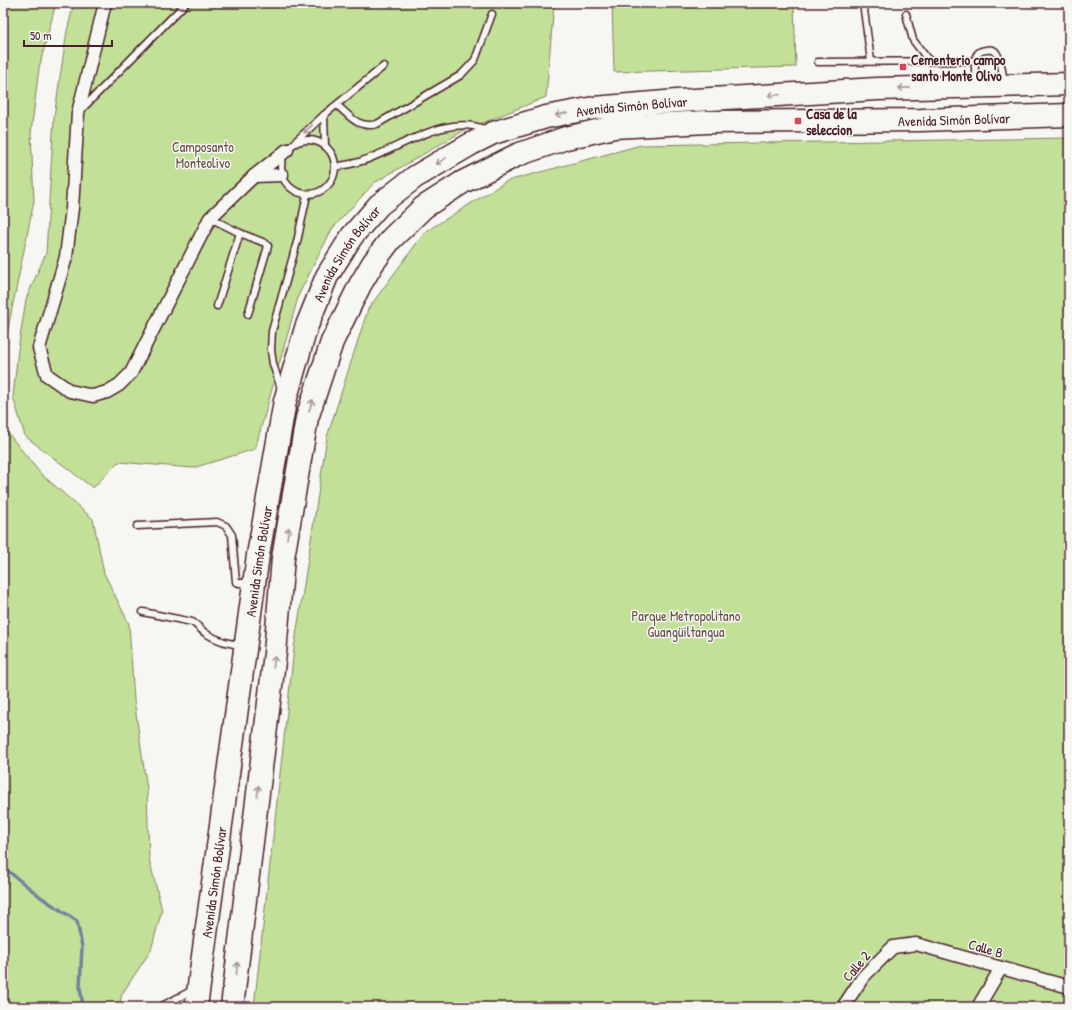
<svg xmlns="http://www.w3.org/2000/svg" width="1072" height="1010" font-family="'Patrick Hand',sans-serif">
<rect width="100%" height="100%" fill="#f6f6f2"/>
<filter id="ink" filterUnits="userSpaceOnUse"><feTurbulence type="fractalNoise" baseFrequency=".025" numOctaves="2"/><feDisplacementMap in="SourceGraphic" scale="8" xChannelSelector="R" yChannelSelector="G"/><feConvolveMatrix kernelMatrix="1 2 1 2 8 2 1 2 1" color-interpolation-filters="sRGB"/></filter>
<g filter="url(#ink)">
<!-- green -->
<g fill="#c2e098" stroke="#868062">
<path d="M3 3H56L39 68 31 133 34 201 3 353Z"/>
<path d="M74 3H554L546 97 463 131 374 183 332 229 299 294 255 449 193 468 118 462 93 488 25 436 13 397 18 350 26 299 46 253 54 117 67 31Z"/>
<path d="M612 3H794L796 67 614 72Z"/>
<path d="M1069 138V1007H254L294 649 327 437 368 309 425 232 507 181 641 145Z"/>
<path d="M3 401 4 428 40 473 93 519 104 573 129 624 134 700 147 789 149 859 162 910 151 950 122 994 119 1007H3Z"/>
</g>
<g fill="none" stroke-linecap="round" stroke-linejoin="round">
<!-- stream -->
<path stroke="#71849e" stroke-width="3.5" d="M3 867 42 898 77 921 82 947 80 987 83 1007"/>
<defs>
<g id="lane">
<path d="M863 3 871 61"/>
<path d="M906 14 913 40 929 61"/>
<path d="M818 62 975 61"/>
<path d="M977 82C975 71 970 51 986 50 991 49 995 50 997 54 1002 61 1002 74 1004 82"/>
<path d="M337 105C350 116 358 129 377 124L461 75 475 60 492 14"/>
<path d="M82 109 186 3"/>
<path d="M324 115 325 146"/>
<circle cx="308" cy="167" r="27"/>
<path d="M296 141 324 115 384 66"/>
<path d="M335 167C344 165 353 164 362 161 399 149 448 112 486 130"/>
<path d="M210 218 240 233 265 243 268 246 248 314"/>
<path d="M217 306 240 233"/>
<path d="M281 389 273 364 271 350 272 331 297 242 307 195"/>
<path d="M137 526 217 522 226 526 232 535 236 582 239 583H250"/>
<path d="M143 612 192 622C198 625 201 631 207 634 218 641 230 644 242 645"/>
<path d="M160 1007 193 990"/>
</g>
<g id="street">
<path d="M105 3 78 113 72 208 66 257 39 348 47 375 70 391 93 396 107 392 119 385 131 373 210 218 254 176 287 150"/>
<path d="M254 176 282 175"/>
<path d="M843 1007 863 977 893 947 916 944 1069 987"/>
<path d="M978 1007 1001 968"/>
</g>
<g id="highway">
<path id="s1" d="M196 1007 258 555 285 401 306 328 327 276 352 236 379 205 415 177 471 144 493 133 546 117 594 108 677 101 877 89 1069 84"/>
<path id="s2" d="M232 1007 275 653 283 558 307 418 332 342 360 285 373 263 391 239 424 207 463 182 517 155 566 138 614 127 707 122 921 120 1069 115"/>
</g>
</defs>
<!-- lane casing -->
<use href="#lane" stroke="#4a1f2b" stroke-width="9"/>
<!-- street casing -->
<use href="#street" stroke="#4a1f2b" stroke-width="15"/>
<!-- highway casing -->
<use href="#highway" stroke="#4a1f2b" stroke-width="25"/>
<!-- lane -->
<use href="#lane" stroke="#f6f6f2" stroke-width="6"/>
<!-- street -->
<use href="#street" stroke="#f6f6f2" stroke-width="12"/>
<!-- highway -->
<use href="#highway" stroke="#f6f6f2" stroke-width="22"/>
</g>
<!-- one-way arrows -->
<defs><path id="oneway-shaft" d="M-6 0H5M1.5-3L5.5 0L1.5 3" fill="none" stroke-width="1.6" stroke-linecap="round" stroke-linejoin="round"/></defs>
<g stroke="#a99598">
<use href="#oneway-shaft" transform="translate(904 88) rotate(179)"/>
<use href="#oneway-shaft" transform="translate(774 95) rotate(177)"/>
<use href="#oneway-shaft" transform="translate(561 114) rotate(169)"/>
<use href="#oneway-shaft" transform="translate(308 129) rotate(137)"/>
<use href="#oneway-shaft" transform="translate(441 161) rotate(149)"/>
<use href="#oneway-shaft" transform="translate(311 405) rotate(-72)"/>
<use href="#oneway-shaft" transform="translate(288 533) rotate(-80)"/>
<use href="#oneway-shaft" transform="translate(274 662) rotate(-83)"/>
<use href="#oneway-shaft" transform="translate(258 791) rotate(-83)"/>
<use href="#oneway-shaft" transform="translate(237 968) rotate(-83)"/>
</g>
</g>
<!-- markers -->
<g fill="#d1495b" stroke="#f6f6f2" stroke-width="1.5">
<rect x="899" y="63" width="8" height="8" rx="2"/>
<rect x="794" y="117" width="8" height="8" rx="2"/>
</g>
<g text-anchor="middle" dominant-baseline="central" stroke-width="3" stroke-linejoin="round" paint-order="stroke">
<!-- poi labels -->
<g font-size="14" font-weight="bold" fill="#4a1f2b" stroke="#f6f6f2" text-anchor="start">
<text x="911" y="59">Cementerio campo<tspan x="911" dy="16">santo Monte Olivo</tspan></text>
<text x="806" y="113">Casa de la<tspan x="806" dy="16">seleccion</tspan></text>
</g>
<!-- street labels -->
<g font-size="14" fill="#4a1f2b" stroke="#f6f6f2">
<text stroke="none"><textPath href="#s1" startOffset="1110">Avenida Simón Bolívar</textPath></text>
<text stroke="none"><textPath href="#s2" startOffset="1387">Avenida Simón Bolívar</textPath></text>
<text stroke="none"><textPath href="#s1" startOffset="774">Avenida Simón Bolívar</textPath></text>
<text stroke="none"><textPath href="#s1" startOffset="450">Avenida Simón Bolívar</textPath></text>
<text stroke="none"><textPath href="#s1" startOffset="126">Avenida Simón Bolívar</textPath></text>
<text transform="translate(986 948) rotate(16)">Calle B</text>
<text transform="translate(856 966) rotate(-50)">Calle 2</text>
</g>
<!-- park labels -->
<g font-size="14" fill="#684f46" stroke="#f6f6f2">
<text x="203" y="146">Camposanto<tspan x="203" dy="16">Monteolivo</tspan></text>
<text x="686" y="615">Parque Metropolitano<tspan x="686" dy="16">Guangüiltangua</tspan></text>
</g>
</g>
<!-- margin -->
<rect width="1072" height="1010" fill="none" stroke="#f6f6f2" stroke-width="16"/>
<rect x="8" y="8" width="1056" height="994" fill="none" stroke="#4a1f2b" stroke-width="1.5" filter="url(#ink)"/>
<!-- scale -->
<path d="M24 40v6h88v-6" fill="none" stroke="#4a1f2b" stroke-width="2"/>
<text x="30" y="40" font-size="12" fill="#4a1f2b" stroke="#f6f6f2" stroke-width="3" paint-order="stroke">50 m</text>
</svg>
